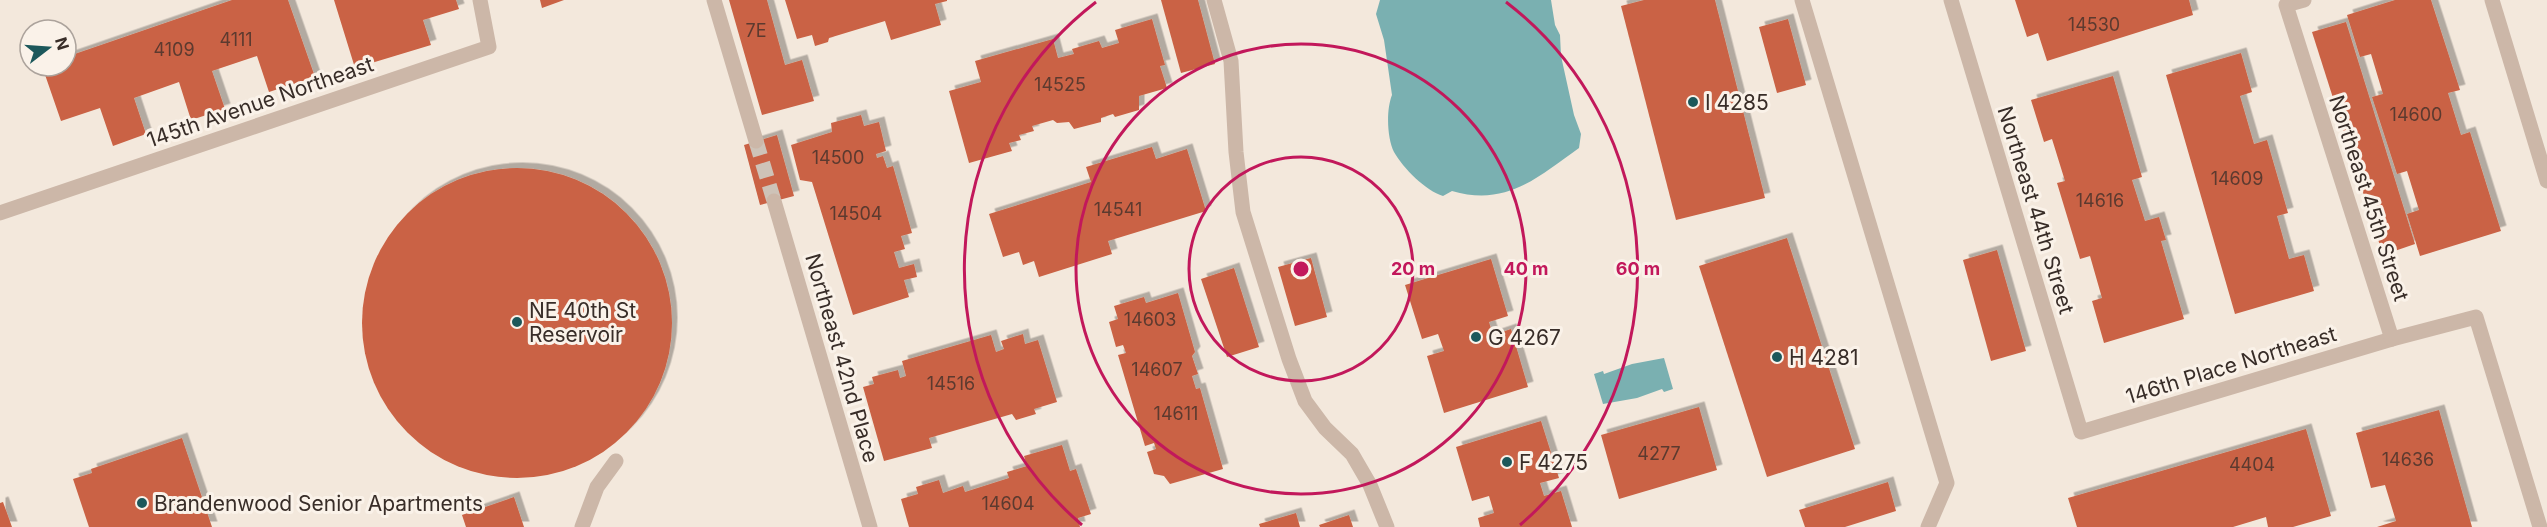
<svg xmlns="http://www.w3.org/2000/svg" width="2547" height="527" font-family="Inter,sans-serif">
<defs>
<filter id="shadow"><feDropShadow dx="5.5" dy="-5.5" stdDeviation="0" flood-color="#0004"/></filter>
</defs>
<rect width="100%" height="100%" fill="#f3e8dc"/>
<!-- water -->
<g fill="#7ab0b1">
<path d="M1380 0H1551L1555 25 1560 35 1561 56 1574 115 1581 134 1579 148C1538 177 1507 207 1452 191L1443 196C1426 191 1403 168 1394 152 1387 138 1386 110 1392 95L1384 40 1376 14Z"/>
<path d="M1664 358 1673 389 1664 392 1662 389 1637 398 1603 404 1594 374 1603 371 1604 374 1632 364Z"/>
</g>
<!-- building -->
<g fill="#ca6244" filter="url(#shadow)">
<path d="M232 0H288L315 77 269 92 257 56 212 71 225 109 191 120 179 82 134 98 146 134 113 146 100 108 61 121 42 66H66V57Z"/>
<path d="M334 0H456L459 9 423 20 431 45 355 68Z"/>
<path d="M540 0H564L542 8Z"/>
<path d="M729 0H767L785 65 802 60 814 101 762 115Z"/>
<path d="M785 0H947V1L935 4 941 25 891 40 885 21 829 38 828 42 815 46 812 35 797 39Z"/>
<path d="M1161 0H1198L1215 64 1181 73Z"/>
<path d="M1644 0H1715L1765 198 1676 220 1621 6Z"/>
<path d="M2015 0H2189L2193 15 2047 61 2038 33 2027 37Z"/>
<path d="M2395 0H2431L2460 90 2448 93 2461 135 2470 132 2501 231 2420 256 2407 214 2419 210 2407 171 2397 174 2372 97 2383 94 2371 54 2360 57 2347 15Z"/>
<path d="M1152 19 1165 65 1160 66 1167 88 1139 96V110L1115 117 1113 114 1101 118V122L1074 129 1069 122 1057 123 1053 120 1032 126 1034 131 1019 135 1021 140 1009 143 1012 151 969 163 949 91 981 82 975 61 1053 39 1058 58 1074 54 1072 49 1099 41 1102 48 1119 43 1115 30Z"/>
<path d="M1788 19 1806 85 1777 93 1759 27Z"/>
<path d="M2346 22 2415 244 2383 255 2312 32Z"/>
<path d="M2241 53 2252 92 2240 96 2254 144 2267 140 2288 213 2277 216 2289 259 2304 255 2314 291 2235 314 2166 75Z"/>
<path d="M2113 76 2142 177 2132 180 2145 221 2159 217 2166 240 2161 241 2184 319 2104 343 2092 301 2102 298 2090 256 2080 259 2057 183 2065 181 2052 139 2044 142 2031 100Z"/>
<path d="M861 115 864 126 879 122 886 151 876 154 877 158 883 156 887 168 893 166 912 233 901 236 905 249 894 252 899 268 914 264 917 277 904 280 909 297 853 315 812 182 800 180 791 145 832 132 831 123Z"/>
<path d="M777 135 794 196 760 205 744 145Z"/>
<path d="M1152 147 1156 159 1187 149 1206 211 1108 241 1112 254 1039 277 1034 261 1023 265 1019 252 1003 257 989 214 1091 182 1086 167Z"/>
<circle cx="517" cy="323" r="155"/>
<path d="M1787 238 1855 449 1767 477 1699 266Z"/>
<path d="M1997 250 2026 351 1991 361 1963 260Z"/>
<path d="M1311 258 1327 317 1295 326 1278 267Z"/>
<path d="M1491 259 1508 316 1489 322 1493 335 1511 329 1528 387 1444 413 1427 356 1444 351 1438 334 1422 339 1405 285Z"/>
<path d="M1234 268 1259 347 1227 357 1201 279Z"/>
<path d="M1178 293 1195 352 1192 356 1198 374 1192 376 1196 389 1200 388 1223 469 1170 484 1164 476 1154 474 1147 452 1156 449 1154 443 1145 446 1118 355 1126 353 1123 345 1116 347 1109 322 1118 319 1114 306 1144 297 1146 303Z"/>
<path d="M1023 334 1025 344 1038 340 1057 402 1034 409 1036 414 1016 420 1012 414 929 438 932 448 884 461 863 387 874 384 872 377 898 370 900 378 906 376 902 361 991 335 996 352 1004 349 1001 341Z"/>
<path d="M1699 407 1717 470 1619 499 1601 435Z"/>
<path d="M2439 410 2472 527H2377L2396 521 2385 485 2371 488 2356 433Z"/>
<path d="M1541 421 1559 478 1540 483 1544 496 1561 491 1572 527H1480L1478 518 1494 513 1489 496 1472 501 1456 447Z"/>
<path d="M2306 429 2331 516 2293 527H2268L2266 517 2233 527H2077L2068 498Z"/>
<path d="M182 438 212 527H89L73 479 92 473 91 469Z"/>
<path d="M1062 445 1070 471 1076 469 1091 514 1078 518 1080 527H909L901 499 918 494 916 487 939 480 943 493 963 486 965 492 1009 478 1007 472 1027 466 1024 456Z"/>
<path d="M1888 482 1896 511 1845 527H1805L1799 510Z"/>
<path d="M514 497 524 527H466L462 515Z"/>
<path d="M3 502 12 527H0V503Z"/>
<path d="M1296 513 1300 527H1260L1259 524Z"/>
<path d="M1349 515 1353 527H1320L1319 525Z"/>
</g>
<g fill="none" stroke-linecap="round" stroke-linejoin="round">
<!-- street-tunnel -->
<path stroke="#cec3b8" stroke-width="15" stroke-dasharray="15 8" stroke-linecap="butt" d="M756 141 774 201"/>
<!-- lane -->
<g stroke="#ccb7a8" stroke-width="15">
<path d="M1802 0 1947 483 1928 527"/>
<path d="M2492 0 2547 181"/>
<path d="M582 527 597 487 616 461"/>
</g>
<!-- street -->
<g stroke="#ccb7a8" stroke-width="15">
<path d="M714 0 756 141"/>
<path d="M1214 0 1231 61 1236 152 1243 212 1289 359 1305 401 1325 428 1352 454 1370 485 1387 527"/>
<path d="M1951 0 2081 432 2392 339"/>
<path d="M2304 0 2286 5 2392 339 2476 317 2540 527"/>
<path d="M774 201 870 527"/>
<path d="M0 213 489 47 480 0"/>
</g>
</g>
<!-- distance rings -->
<g fill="none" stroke="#c2185b" stroke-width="3">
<circle cx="1301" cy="269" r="112"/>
<circle cx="1301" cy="269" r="225"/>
<path d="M1082 525A337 337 0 0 1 1096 2M1506 2A337 337 0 0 1 1520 525"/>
</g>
<!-- markers -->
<g fill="#1c585b" stroke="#faf2e9" stroke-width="2">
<circle cx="1693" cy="102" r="6"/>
<circle cx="517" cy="322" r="6"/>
<circle cx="1476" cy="337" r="6"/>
<circle cx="1777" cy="357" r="6"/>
<circle cx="1507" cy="462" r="6"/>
<circle cx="142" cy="503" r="6"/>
</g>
<g text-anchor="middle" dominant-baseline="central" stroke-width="6" stroke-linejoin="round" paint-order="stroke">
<!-- number labels -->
<g font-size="18" fill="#5c3a2f">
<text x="2094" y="24">14530</text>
<text x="756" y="30">7E</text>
<text x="236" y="39">4111</text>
<text x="174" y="49">4109</text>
<text x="1060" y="84">14525</text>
<text x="2416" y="114">14600</text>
<text x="838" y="157">14500</text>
<text x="2237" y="178">14609</text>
<text x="2100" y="200">14616</text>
<text x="1118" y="209">14541</text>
<text x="856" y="213">14504</text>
<text x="1150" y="319">14603</text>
<text x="1157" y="369">14607</text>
<text x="951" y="383">14516</text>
<text x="1176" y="413">14611</text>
<text x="1659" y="453">4277</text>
<text x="2408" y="459">14636</text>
<text x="2252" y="464">4404</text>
<text x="1008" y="503">14604</text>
</g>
<!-- street labels -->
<g font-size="21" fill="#382d28" stroke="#faf2e9">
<text transform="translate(260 102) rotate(-19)">145th Avenue Northeast</text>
<text transform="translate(2369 198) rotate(72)">Northeast 45th Street</text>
<text transform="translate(2036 210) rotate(73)">Northeast 44th Street</text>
<text transform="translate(842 358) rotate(74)">Northeast 42nd Place</text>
<text transform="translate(2231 365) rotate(-17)">146th Place Northeast</text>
</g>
<!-- poi labels -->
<g font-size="21" fill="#382d28" stroke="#faf2e9" text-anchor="start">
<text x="1705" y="102">I 4285</text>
<text x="529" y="310">NE 40th St<tspan x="529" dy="24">Reservoir</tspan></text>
<text x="1488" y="337">G 4267</text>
<text x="1789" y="357">H 4281</text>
<text x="1519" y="462">F 4275</text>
<text x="154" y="503">Brandenwood Senior Apartments</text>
</g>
</g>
<circle cx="1301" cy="269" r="9" fill="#c2185b" stroke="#faf2e9" stroke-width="3"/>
<g font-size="18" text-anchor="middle" font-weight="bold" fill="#c2185b" stroke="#faf2e9" stroke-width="6" stroke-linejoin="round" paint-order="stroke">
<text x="1413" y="275">20 m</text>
<text x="1526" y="275">40 m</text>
<text x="1638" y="275">60 m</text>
</g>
<!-- north arrow -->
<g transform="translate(48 48) rotate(73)"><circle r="28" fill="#faf2e9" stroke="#aca39c" stroke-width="1.5"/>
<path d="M0-4.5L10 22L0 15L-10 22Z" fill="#1c585b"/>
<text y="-9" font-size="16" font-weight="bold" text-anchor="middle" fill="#382d28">N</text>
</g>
</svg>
